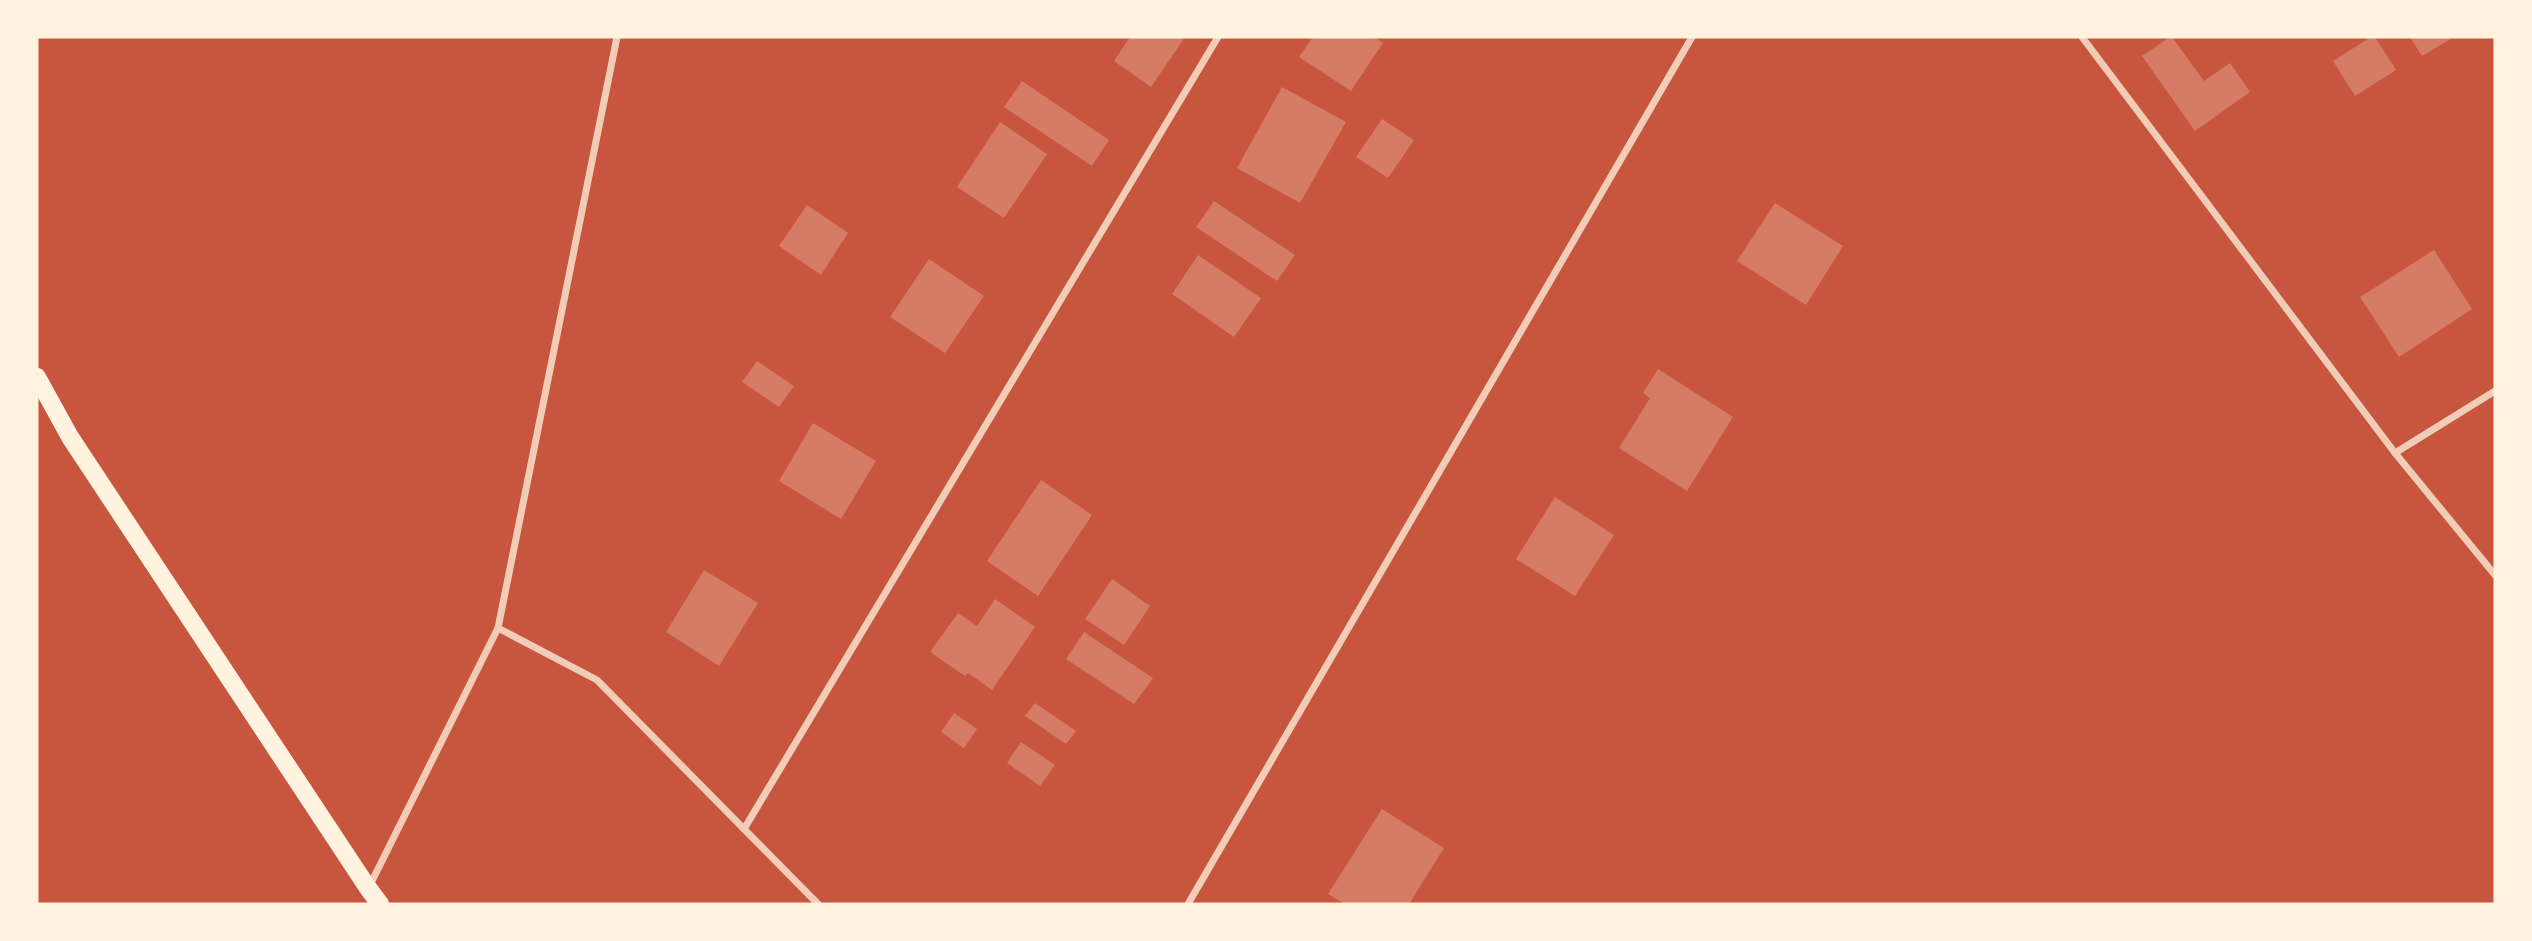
<svg xmlns="http://www.w3.org/2000/svg" width="2532" height="941" font-family="'Fira Sans Condensed',sans-serif">
<rect width="100%" height="100%" fill="#c8553d"/>
<!-- building -->
<g fill="#d67c66">
<path d="M1130 37H1185L1151 87 1114 61Z"/>
<path d="M1313 37H1374L1383 43 1351 91 1299 57Z"/>
<path d="M2170 37H2172L2204 81 2230 63 2250 92 2195 131 2142 56Z"/>
<path d="M2371 37H2375L2396 70 2355 96 2333 61Z"/>
<path d="M2410 37H2454L2422 56Z"/>
<path d="M1022 81 1109 140 1092 166 1004 107Z"/>
<path d="M1282 87 1346 122 1300 203 1237 168Z"/>
<path d="M1382 119 1414 140 1388 178 1356 157Z"/>
<path d="M1000 122 1047 154 1004 218 957 187Z"/>
<path d="M1214 201 1295 255 1277 281 1196 227Z"/>
<path d="M1775 203 1843 246 1806 305 1737 261Z"/>
<path d="M807 205 848 233 821 275 779 246Z"/>
<path d="M2434 250 2472 309 2399 357 2360 297Z"/>
<path d="M1198 255 1261 298 1234 337 1172 294Z"/>
<path d="M929 259 984 296 945 353 890 317Z"/>
<path d="M757 361 794 386 779 407 742 382Z"/>
<path d="M1658 369 1733 417 1687 491 1619 448 1650 398 1643 393Z"/>
<path d="M813 423 876 461 841 519 779 481Z"/>
<path d="M1041 480 1092 515 1038 596 987 561Z"/>
<path d="M1555 497 1614 535 1575 596 1516 559Z"/>
<path d="M704 570 758 603 719 666 666 632Z"/>
<path d="M1112 579 1150 606 1124 645 1085 619Z"/>
<path d="M995 599 1035 627 992 690 968 673 965 676 930 652 958 613 977 626Z"/>
<path d="M1084 632 1153 678 1134 704 1066 659Z"/>
<path d="M1035 703 1076 731 1066 744 1025 716Z"/>
<path d="M954 713 977 729 964 748 941 732Z"/>
<path d="M1021 742 1055 765 1040 786 1007 763Z"/>
<path d="M1382 809 1444 848 1409 904H1345L1328 894Z"/>
</g>
<g fill="none" stroke-linecap="round" stroke-linejoin="round">
<!-- minor -->
<g stroke="#f1ccb7" stroke-width="7">
<path d="M2082 37 2395 453 2495 575"/>
<path d="M2395 453 2495 391"/>
<path d="M498 628 597 680 818 904"/>
<path d="M744 829 1218 37"/>
<path d="M370 885 498 628 617 37"/>
<path d="M1188 904 1692 37"/>
</g>
<!-- primary -->
<path stroke="#fff3e0" stroke-width="18" d="M37 377 70 437 368 888 380 904"/>
</g>
<!-- border -->
<rect width="2532" height="941" fill="none" stroke="#fff3e0" stroke-width="77"/>
</svg>
